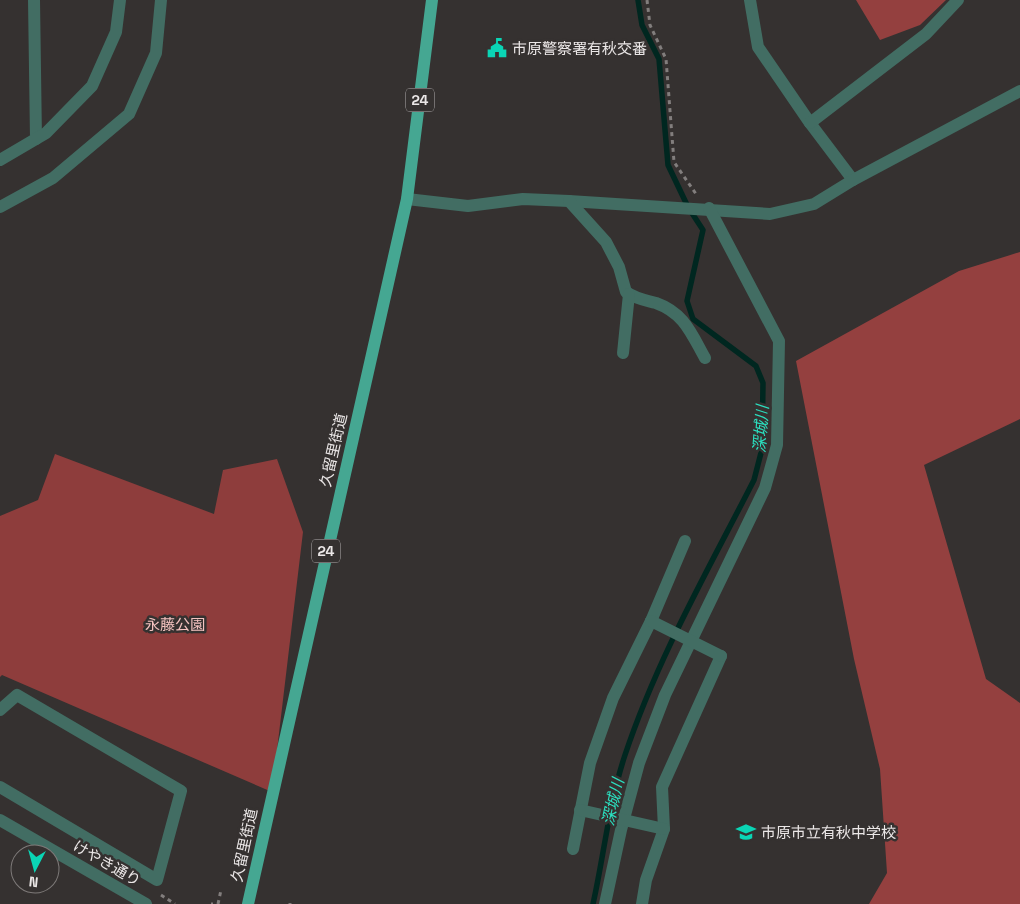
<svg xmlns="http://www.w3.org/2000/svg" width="1020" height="904" font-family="'Space Grotesk','Noto Sans JP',sans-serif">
<rect width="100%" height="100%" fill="#353130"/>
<!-- green -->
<path fill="#8e3d3c" d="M55 454 214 514 223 470 277 459 303 532 272 792 2 675 0 677V516L38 500Z"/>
<!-- forest -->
<g fill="#94403f">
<path d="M856 0H946L920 25 880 40Z"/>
<path d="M1020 252V419L924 465 986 679 1020 703V904H869L887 873 880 769 854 659 796 361 959 271Z"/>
</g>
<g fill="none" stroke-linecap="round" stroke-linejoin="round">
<!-- stream -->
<path stroke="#002720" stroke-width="5.5" d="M593 904C604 855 609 803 625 755 657 659 708 570 754 480L762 449 763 383 756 366 693 319 687 301 703 230 688 207 668 165 659 59 642 25 638 0"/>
<!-- path -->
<g stroke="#827e7d" stroke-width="3" stroke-dasharray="4 4" stroke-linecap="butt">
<path d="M647 0 650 25 666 59 674 162 696 194"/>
<path d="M161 895 175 904"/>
<path d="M211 904H213"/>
<path d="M218 904 221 890"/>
<path d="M290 904V903"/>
</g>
<!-- minor -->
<g stroke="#426d63" stroke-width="12">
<path d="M34 0 36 139"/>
<path d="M750 0 758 47 810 123 853 180"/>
<path d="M810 123 926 34 958 0"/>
<path d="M0 160 46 133 92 86 116 32 120 0"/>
<path d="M407 199 468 206 523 199 569 201 770 214 814 204 853 180 1020 91"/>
<path d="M569 201 606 242 619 267 626 292C636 299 645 300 656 303 684 313 691 333 705 358"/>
<path d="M0 207 53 178 129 114 156 53 161 0"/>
<path d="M623 353 629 294"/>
<path d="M0 710 17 695 181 791 157 880 0 787"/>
<path d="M0 820 146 904"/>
<path d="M573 849 590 763 613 698 651 621 685 541"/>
<path d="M605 904 621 830 639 763 665 695 765 488 777 445 779 341 709 208"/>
<path d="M642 904 646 880 664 829 662 787 721 656"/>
</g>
<!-- major -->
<path stroke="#45a792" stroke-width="12" d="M248 904 407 199 432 0"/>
<!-- minor-bridge -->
<g stroke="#426d63" stroke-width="12">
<path d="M651 621 721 656"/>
<path d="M580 810 664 829"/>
</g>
</g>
<!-- icons -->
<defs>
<symbol id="civic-bare" viewBox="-9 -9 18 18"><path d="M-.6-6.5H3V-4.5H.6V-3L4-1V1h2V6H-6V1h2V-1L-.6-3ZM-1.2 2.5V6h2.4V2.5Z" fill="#0ad5b5" stroke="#353130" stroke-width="2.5" paint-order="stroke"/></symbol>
<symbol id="school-bare" viewBox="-9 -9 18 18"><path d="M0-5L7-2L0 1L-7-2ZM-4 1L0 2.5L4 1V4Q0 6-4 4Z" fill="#0ad5b5" stroke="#353130" stroke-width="2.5" paint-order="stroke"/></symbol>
</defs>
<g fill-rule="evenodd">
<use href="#civic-bare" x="483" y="34" width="28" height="28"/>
<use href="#school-bare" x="732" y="818" width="28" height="28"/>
</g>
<g text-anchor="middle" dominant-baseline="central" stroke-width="5" stroke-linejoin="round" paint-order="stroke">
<!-- shield labels -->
<g fill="#353130" stroke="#b4b0b0" stroke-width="1">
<rect x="406" y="88.5" width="28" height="23" rx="4"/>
<rect x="312" y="539.5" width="28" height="23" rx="4"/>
</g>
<g font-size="14" font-weight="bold" fill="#ebe7e7">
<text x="420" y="100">24</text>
<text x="326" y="551">24</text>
</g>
<!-- poi labels -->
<g font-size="15" fill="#ebe7e7" stroke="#353130" text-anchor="start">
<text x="512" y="48">市原警察署有秋交番</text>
<text x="761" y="832">市原市立有秋中学校</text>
</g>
<!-- street labels -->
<g font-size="15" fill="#ebe7e7" stroke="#353130">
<text transform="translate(333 450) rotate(-77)">久留里街道</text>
<text transform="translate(244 845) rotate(-78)">久留里街道</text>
<text transform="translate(107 863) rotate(30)">けやき通り</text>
</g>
<!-- park labels -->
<g font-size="15" fill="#f5c3c0" stroke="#353130">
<text x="175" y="624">永藤公園</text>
</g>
<!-- water labels -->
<g font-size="16" font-style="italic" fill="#2be0c0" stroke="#353130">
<text transform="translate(761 429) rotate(-86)">深城川</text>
<text transform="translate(613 802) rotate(-77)">深城川</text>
</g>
</g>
<!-- north arrow -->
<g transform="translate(35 869) rotate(186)"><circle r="24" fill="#353130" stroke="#7e7a79"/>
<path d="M0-4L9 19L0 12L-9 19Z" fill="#0ad5b5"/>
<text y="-8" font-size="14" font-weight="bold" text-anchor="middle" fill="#ebe7e7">N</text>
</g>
</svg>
